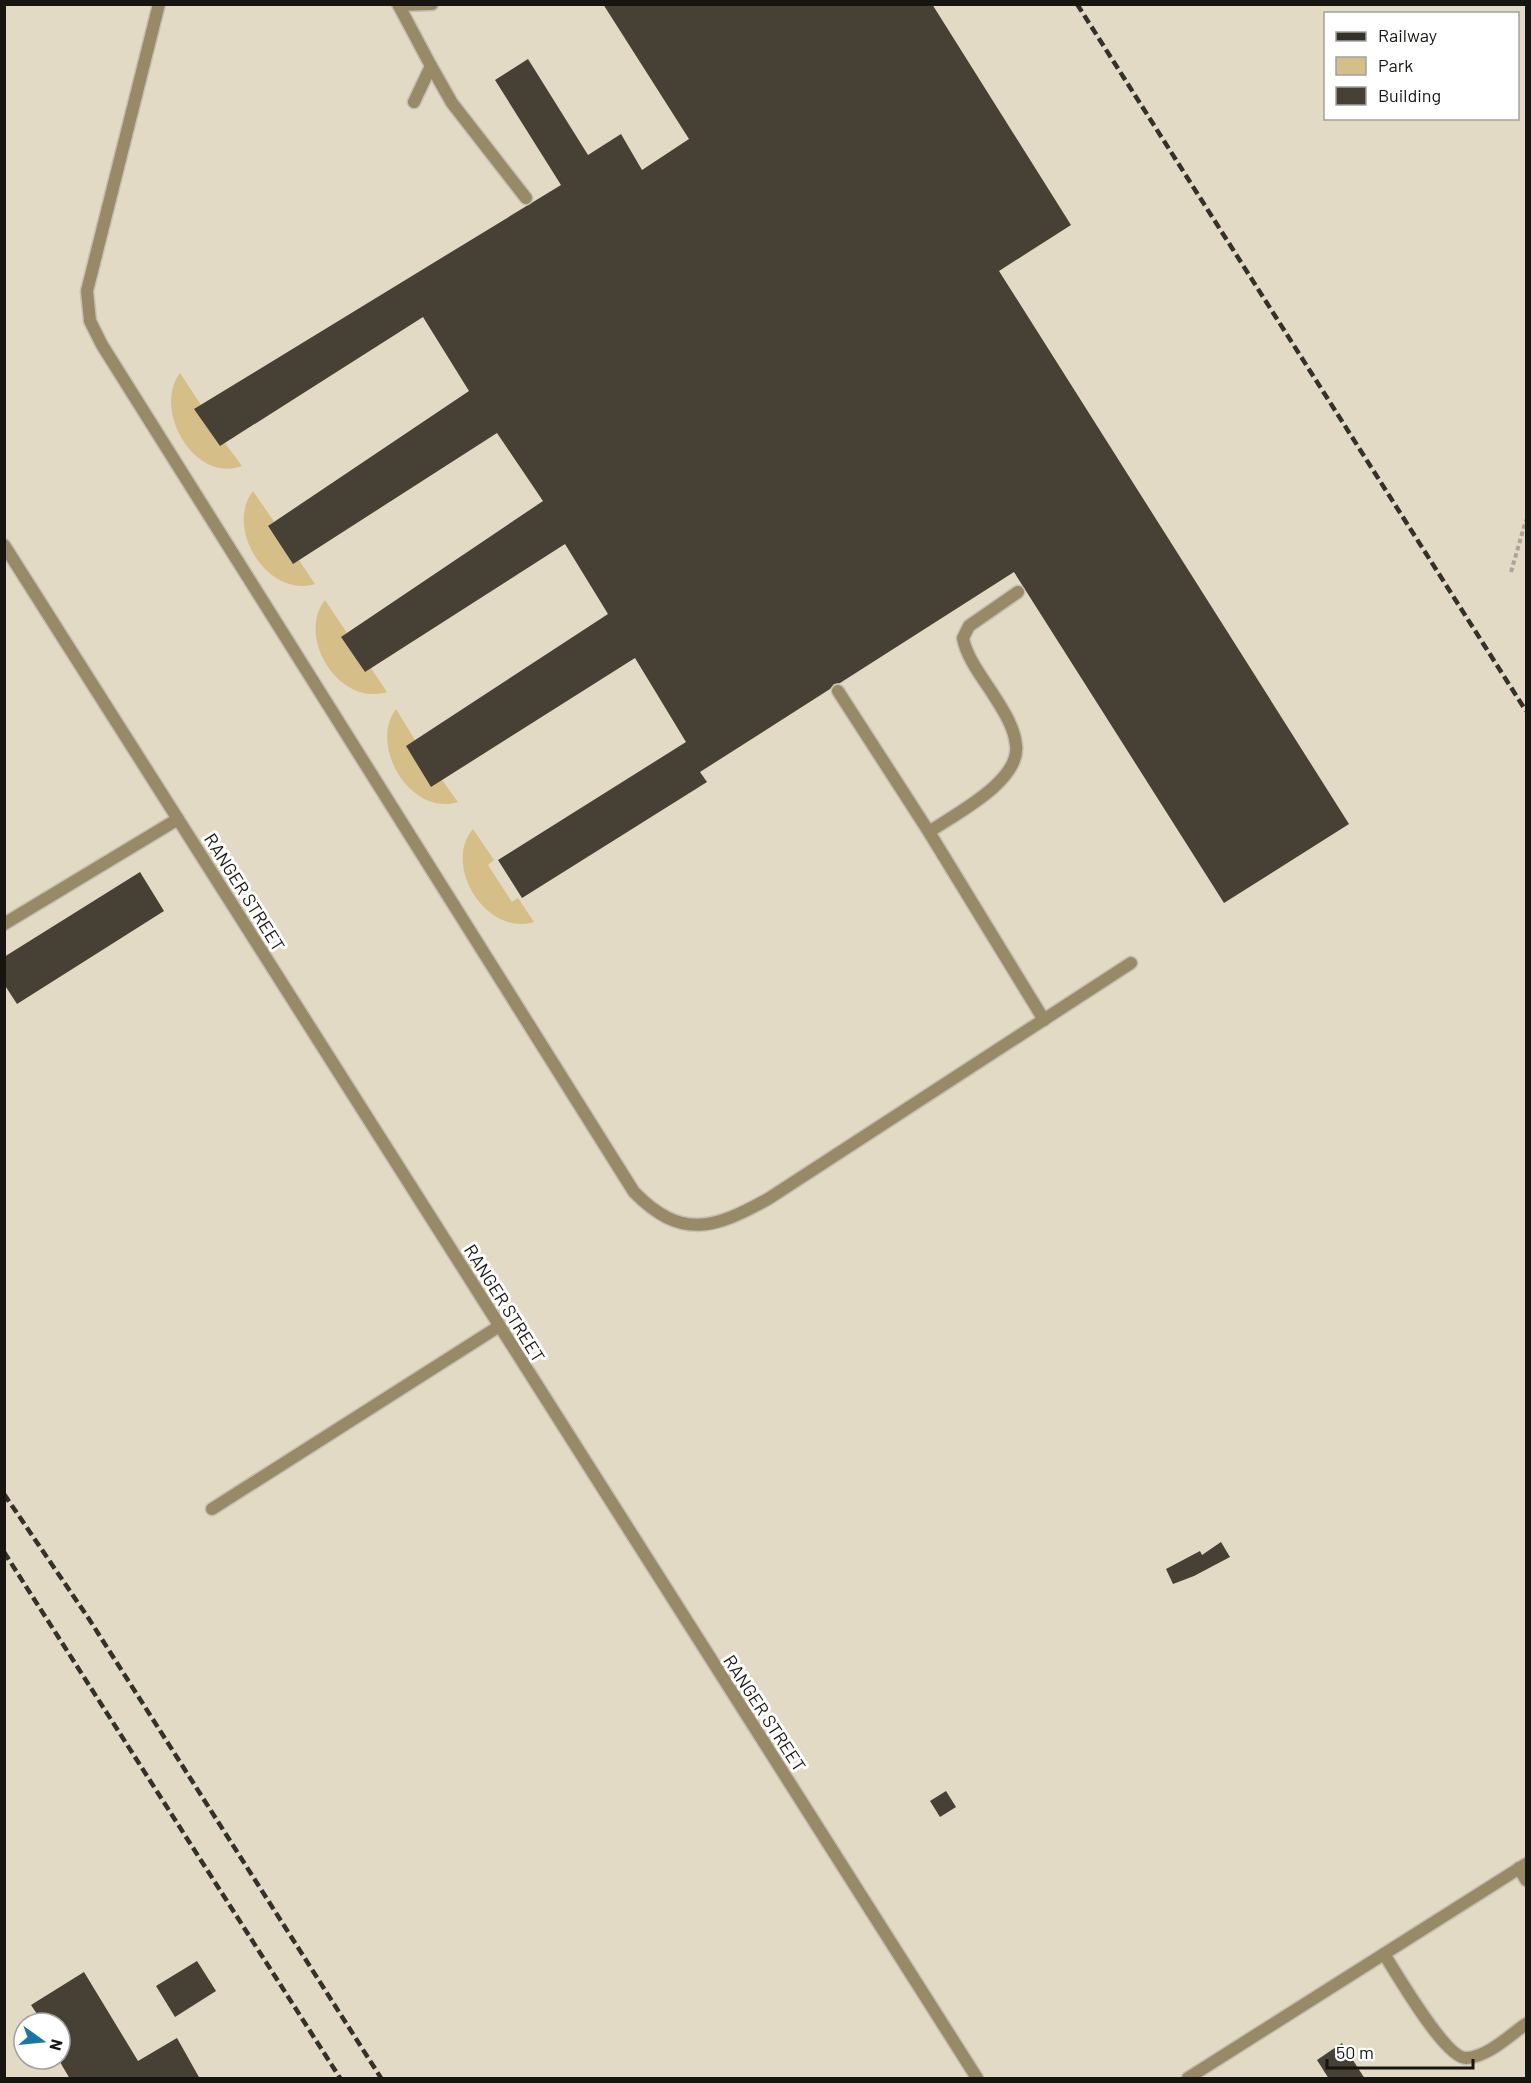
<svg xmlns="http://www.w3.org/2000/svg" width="1531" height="2083" font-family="Barlow,sans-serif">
<rect width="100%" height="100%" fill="#ebe5d7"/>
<!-- built -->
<path fill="#e3dac5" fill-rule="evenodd" d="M5 5H1526V2078H5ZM1326 14H1518V118H1326ZM24 2023H60V2059H24Z"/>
<!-- green -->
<g fill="#d6be89">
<path d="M180 373 201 405 195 409 220 446 225 443 242 466C195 484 152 410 180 373Z"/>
<path d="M253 491 275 523 268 527 293 563 299 560 315 584C268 599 224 528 253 491Z"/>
<path d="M325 600 347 633 341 637 365 672 371 668 387 692C339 707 296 637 325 600Z"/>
<path d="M396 709 415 740 406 746 431 787 442 780 458 802C411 817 368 746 396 709Z"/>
<path d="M473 829 494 860 488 865 512 902 518 898 534 922C486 937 442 865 473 829Z"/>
</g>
<!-- building -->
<g fill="#464035">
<path d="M603 4H932L1071 225 999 271 1349 824 1224 903 1014 572 840 683 834 684 830 689 700 772 707 782 522 898 498 860 686 742 635 658 431 787 406 746 608 614 565 544 365 672 341 637 543 501 497 433 293 564 268 526 469 391 423 317 220 446 194 409 561 185 495 80 528 59 588 155 621 134 642 170 689 139Z"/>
<path d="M140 872 164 911 17 1004 4 984V957Z"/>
<path d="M1221 1542 1230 1557 1194 1576 1173 1584 1166 1569 1200 1551 1202 1555Z"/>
<path d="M946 1791 956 1807 940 1817 930 1801Z"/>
<path d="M197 1961 216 1991 175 2017 156 1986Z"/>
<path d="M84 1972 138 2061 177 2038 200 2079H70L60 2062V2023H43L31 2005Z"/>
<path d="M1342 2043 1365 2079H1329L1317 2060Z"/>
</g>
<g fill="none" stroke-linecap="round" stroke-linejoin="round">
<defs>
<g id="lane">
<path d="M159 4 87 291 90 321 102 345 634 1192C681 1240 714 1229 768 1199L1131 963"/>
<path d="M398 4 431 66 414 102"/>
<path d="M399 5 432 4"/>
<path d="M431 66 452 103 526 198"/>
<path d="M4 545 977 2078"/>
<path d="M838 691 929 832 1044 1020"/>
<path d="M929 832C955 814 1021 781 1016 745 1014 725 1001 707 991 691 981 676 966 656 963 638L969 626 1018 592"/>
<path d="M4 924 178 819"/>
<path d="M212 1509 498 1327"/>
<path d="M1519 1868 1526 1880"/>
<path d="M1384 1954C1397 1974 1445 2058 1466 2058 1488 2057 1510 2035 1526 2024"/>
<path d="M1188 2078 1526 1864"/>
</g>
</defs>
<!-- lane casing -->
<use href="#lane" stroke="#c5c0b3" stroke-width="15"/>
<!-- path -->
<path stroke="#aaa59a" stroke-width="4" stroke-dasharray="4.5 3" stroke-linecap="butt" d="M1511 572 1526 520"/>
<!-- lane -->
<use href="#lane" stroke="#998a67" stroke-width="12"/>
<!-- rail -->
<g stroke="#33312a" stroke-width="4.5" stroke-dasharray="9 4.5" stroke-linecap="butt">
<path d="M1077 4 1526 711"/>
<path d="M4 1494 89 1619 381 2078"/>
<path d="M4 1552 340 2078"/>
</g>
</g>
<g text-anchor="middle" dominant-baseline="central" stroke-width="6" stroke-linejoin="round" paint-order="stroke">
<!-- street labels -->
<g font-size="18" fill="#171510" stroke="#fff">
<text transform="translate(245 892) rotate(58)">RANGER STREET</text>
<text transform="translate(505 1303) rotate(58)">RANGER STREET</text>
<text transform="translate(765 1713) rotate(57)">RANGER STREET</text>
</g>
</g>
<!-- border -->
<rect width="1531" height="2083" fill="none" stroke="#171510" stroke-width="12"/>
<!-- legend -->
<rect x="1324" y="12" width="195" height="108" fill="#ffffff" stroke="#a2a19f" stroke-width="1.5"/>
<rect x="1336" y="32" width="30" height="9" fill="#33312a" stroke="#a2a19f" stroke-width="1.5"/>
<text x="1378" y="42" font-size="18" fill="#171510">Railway</text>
<rect x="1336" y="57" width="30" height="18" fill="#d6be89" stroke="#a2a19f" stroke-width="1.5"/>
<text x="1378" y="72" font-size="18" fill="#171510">Park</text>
<rect x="1336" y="87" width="30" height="18" fill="#464035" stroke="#a2a19f" stroke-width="1.5"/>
<text x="1378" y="102" font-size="18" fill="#171510">Building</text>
<!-- north arrow -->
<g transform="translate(42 2041) rotate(105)"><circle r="28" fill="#ffffff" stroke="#a2a19f" stroke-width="1.5"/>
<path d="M0-4.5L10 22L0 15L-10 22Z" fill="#1876a3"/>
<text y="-9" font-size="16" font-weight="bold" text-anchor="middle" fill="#171510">N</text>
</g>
<!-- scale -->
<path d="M1327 2059v9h146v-9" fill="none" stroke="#171510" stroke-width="3"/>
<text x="1336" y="2059" font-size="18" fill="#171510" stroke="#ffffff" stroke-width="4.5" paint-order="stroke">50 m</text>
</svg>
